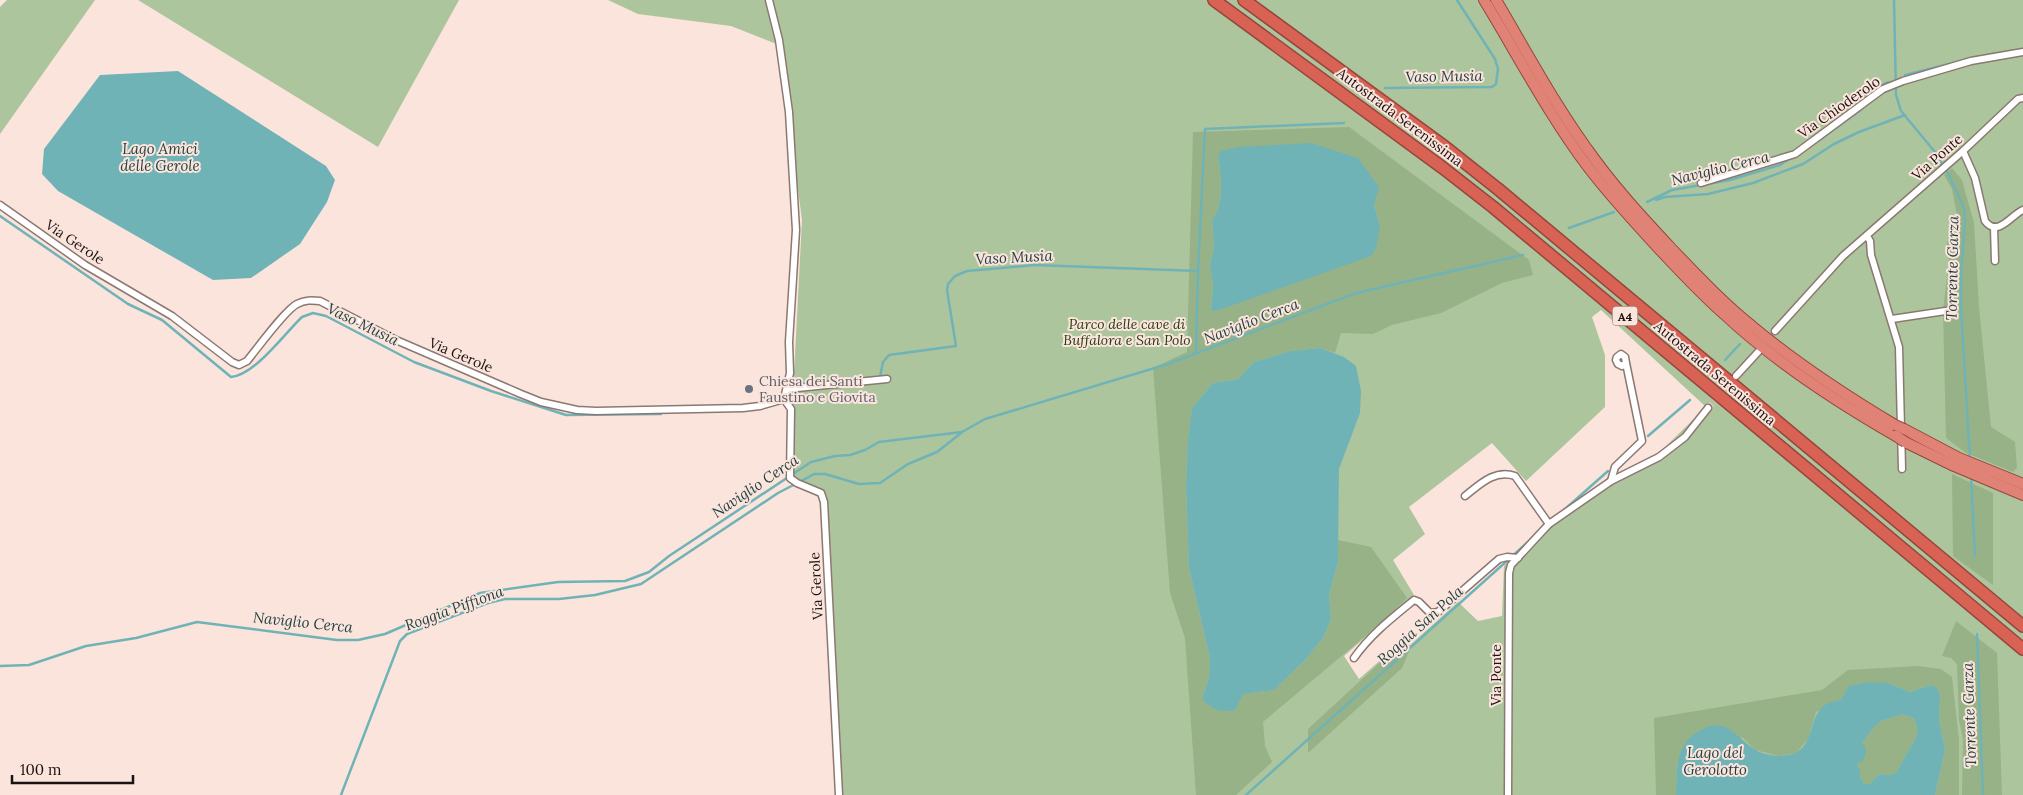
<svg xmlns="http://www.w3.org/2000/svg" width="2023" height="795" font-family="Lora,serif">
<rect width="100%" height="100%" fill="#fbe4dc"/>
<!-- green -->
<g fill="#adc59d" fill-rule="evenodd">
<path d="M7 0H95L0 134V7Z"/>
<path d="M138 0H459L378 147Z"/>
<path d="M608 0H2023V795H838L827 591 819 491 793 481 789 471 802 220 779 45 731 26 638 14ZM1601 310 1706 407 1657 455 1620 473 1545 524 1504 566 1502 616 1478 621 1458 602 1410 645 1401 642 1359 679 1344 656 1414 595 1393 560 1425 534 1409 507 1492 443 1526 481 1605 407V355L1592 317Z"/>
</g>
<!-- forest -->
<g fill="#97b286" fill-rule="evenodd">
<path d="M1349 127 1529 260 1533 275 1502 283 1441 313 1392 325 1373 334 1341 333 1335 353 1320 348 1291 351 1254 362 1238 379 1213 383 1192 408 1188 439 1186 484 1189 568 1210 658 1209 678 1202 699 1274 690 1306 659 1324 636 1331 619 1329 595 1338 562V540L1371 547 1407 598 1369 633 1263 722 1265 746 1272 762 1236 795H1196L1185 638 1170 593 1153 368 1187 352 1193 132ZM1218 156 1374 205 1380 226 1211 310 1213 285 1210 265 1214 247 1212 220C1225 204 1221 176 1218 156Z"/>
<path d="M1952 168 1962 180 1974 223 1979 307 1991 427 2015 442 2017 468 2013 472 1966 453 1946 438 1943 309 1949 262 1947 243 1957 216 1952 189 1944 175Z"/>
<path d="M1952 474 1993 493V585L1953 556Z"/>
<path d="M1956 621 1997 653 2002 795H1962L1963 739 1959 720 1957 664 1951 658 1942 656Z"/>
<path d="M1399 645 1410 649 1402 668 1308 753V729Z"/>
<path d="M1918 666 1941 669 1952 677 1959 740V795H1935L1945 750 1939 720 1940 696 1931 685 1910 692 1888 683 1841 700 1816 712 1808 739 1796 753 1779 756 1755 750 1742 737 1677 764 1676 795H1656L1654 718 1822 690 1848 670Z"/>
<path d="M1902 714 1914 718C1922 736 1914 740 1906 755 1902 761 1900 767 1896 773L1890 775 1879 774 1870 784H1864L1860 777V768L1857 765 1860 745 1873 728 1881 721Z"/>
</g>
<!-- water -->
<g fill="#70b3b7" fill-rule="evenodd">
<path d="M178 71 326 166 335 180 327 202 300 244 251 278 213 280 58 191 42 174 44 149 100 75Z"/>
<path d="M1311 143 1358 158 1379 187 1374 205 1380 226 1376 248 1371 256 1219 310 1211 311 1213 285 1210 265 1214 247 1212 220C1225 204 1221 175 1218 156L1221 151 1238 147Z"/>
<path d="M1320 348 1344 357 1356 366 1361 391 1360 413 1339 469 1338 562 1329 595 1331 619 1324 636 1306 659 1274 690 1243 694 1235 710C1220 713 1212 709 1202 699L1209 678 1210 658 1189 568 1186 484 1188 439 1192 408 1213 383 1238 379 1254 362 1291 351Z"/>
<path d="M1870 682 1888 683 1910 692 1931 685 1937 688 1940 696 1939 720 1945 750 1935 795H1676C1677 772 1674 748 1696 733 1724 714 1733 734 1754 749 1764 756 1784 758 1795 753 1820 741 1803 704 1841 700L1849 686ZM1902 714 1914 718C1922 736 1914 740 1906 755 1902 761 1900 767 1896 773L1890 775 1879 774 1870 784H1864L1860 777V768L1857 765 1858 762H1863L1866 752 1865 746 1861 744 1873 728 1881 721Z"/>
</g>
<g fill="none" stroke-linecap="round" stroke-linejoin="round">
<!-- stream -->
<g stroke="#70b3b7" stroke-width="2.5">
<path d="M1894 0 1896 95 1901 111 1935 152 1950 177 1964 208 1965 222 1961 273V309L1970 460"/>
<path d="M1987 55 2012 51"/>
<path d="M1905 75 1965 60"/>
<path d="M1385 88 1492 87 1496 84 1498 69 1495 59 1457 0"/>
<path d="M1818 141 1862 109 1866 93 1888 82"/>
<path d="M1656 200 1665 197 1708 194 1753 183 1803 164 1834 144 1859 132 1905 115"/>
<path d="M1647 202 1672 190 1730 180 1780 165 1792 157"/>
<path d="M0 216 128 304 162 320 231 377C256 374 284 334 302 317L313 313 326 316 414 362 491 391 566 415 661 414"/>
<path d="M1569 228 1614 212"/>
<path d="M1196 352 1198 271"/>
<path d="M1725 360 1740 344"/>
<path d="M879 377H880L883 362 889 355 956 346 947 290 948 284 955 276 967 271 1035 265 1198 271 1205 129 1344 123"/>
<path d="M803 383 851 380"/>
<path d="M1648 436 1690 400"/>
<path d="M1971 476 1975 556"/>
<path d="M1564 510 1608 471"/>
<path d="M1977 634 1983 795"/>
<path d="M0 666 29 665 86 646 136 638 197 622 337 640H358L385 634 480 593 558 582 625 581 649 572 669 556 811 462 835 456 850 455 865 450 879 442 962 432 985 419 1168 364 1356 293 1523 255"/>
<path d="M341 795 400 641 407 634 488 603 505 599H559L595 595 641 584 778 493 805 479 814 474H825L859 484 880 483 908 464 937 452 961 433"/>
<path d="M1246 795 1528 542"/>
</g>
<!-- minor-tunnel -->
<path stroke="#d9c5bd" stroke-width="6" stroke-dasharray="6 3" stroke-linecap="butt" d="M1708 408 1732 381"/>
<defs>
<g id="minor">
<path d="M1963 151 1975 178 1985 221C1998 238 2011 215 2023 210"/>
<path d="M1701 183 1795 154 1883 89 1903 81 1971 61 2023 52"/>
<path d="M0 205 85 265 172 316 232 362 239 365 247 361C257 349 285 310 297 304 305 300 311 300 320 301L396 340 521 394 541 402 577 410 596 411 743 408 760 406 784 399 790 373 789 342 796 230 789 112 779 40 769 0"/>
<path d="M1994 227 1995 261"/>
<path d="M1867 236 1870 241 1871 255 1899 347 1902 469"/>
<path d="M1892 319 1952 310"/>
<path d="M1775 331 1843 256 1963 151 2018 99 2023 98"/>
<path d="M1736 376 1759 351"/>
<path d="M787 389 887 379"/>
<path d="M784 399 791 409 790 478 797 483 821 493 824 502 839 795"/>
<path d="M1611 481 1615 467 1642 441 1626 363 1625 357 1621 354 1617 357 1616 360 1618 364 1622 366 1626 363"/>
<path d="M1465 496C1480 484 1495 469 1515 476L1549 524"/>
<path d="M1354 658C1371 634 1392 618 1414 600L1419 602 1430 613 1438 612 1499 559 1507 557 1518 558"/>
<path d="M1508 795 1509 573 1511 565 1549 524 1611 481 1659 457 1685 437 1708 408"/>
</g>
<g id="trunk">
<path d="M1484 0C1518 56 1549 115 1588 167 1610 196 1635 223 1660 250 1681 272 1701 294 1724 314 1775 362 1835 401 1896 436"/>
<path d="M1496 0C1528 54 1558 111 1596 161 1618 191 1644 219 1670 247 1696 274 1722 302 1752 326 1796 363 1845 395 1895 425"/>
<path d="M1904 429 1959 458 2023 484"/>
<path d="M1905 442 1954 466 2023 495"/>
</g>
<g id="motorway">
<path d="M1214 0 1443 168 1493 207 2023 649"/>
<path d="M1244 0 1445 147 1498 189 2023 626"/>
</g>
</defs>
<!-- minor casing -->
<use href="#minor" stroke="#8c7871" stroke-width="9"/>
<!-- trunk casing -->
<use href="#trunk" stroke="#96463c" stroke-width="12"/>
<!-- motorway casing -->
<use href="#motorway" stroke="#96463c" stroke-width="14"/>
<!-- minor -->
<use href="#minor" stroke="#fff" stroke-width="6"/>
<!-- trunk -->
<use href="#trunk" stroke="#e08276" stroke-width="10"/>
<!-- motorway -->
<use href="#motorway" stroke="#d86254" stroke-width="11"/>
<defs>
<g id="trunk-bridge">
<path d="M1895 425 1904 429"/>
<path d="M1896 436 1905 442"/>
</g>
</defs>
<!-- trunk-bridge casing -->
<use href="#trunk-bridge" stroke="#96463c" stroke-width="12" stroke-linecap="butt"/>
<!-- trunk-bridge -->
<use href="#trunk-bridge" stroke="#e08276" stroke-width="10"/>
</g>
<!-- markers -->
<circle fill="#6b7280" stroke="#fbe4dc" stroke-width="2" cx="749" cy="389" r="5"/>
<g text-anchor="middle" dominant-baseline="central" stroke-width="4" stroke-linejoin="round" paint-order="stroke">
<!-- shield labels -->
<rect fill="#fbe4dc" stroke="#5e524d" stroke-width="1" x="1612.5" y="306.5" width="25" height="19" rx="4"/>
<g font-size="12" font-weight="bold" fill="#1a1310">
<text x="1625" y="316">A4</text>
</g>
<!-- street labels -->
<g font-size="14" fill="#1a1310" stroke="#fbe4dc">
<text transform="translate(1839 107) rotate(-35)">Via Chioderolo</text>
<text transform="translate(1400 117) rotate(37)">Autostrada Serenissima</text>
<text transform="translate(1937 157) rotate(-41)">Via Ponte</text>
<text transform="translate(75 242) rotate(34)">Via Gerole</text>
<text transform="translate(461 355) rotate(23)">Via Gerole</text>
<text transform="translate(1715 373) rotate(40)">Autostrada Serenissima</text>
<text transform="translate(816 586) rotate(-93)">Via Gerole</text>
<text transform="translate(1496 675) rotate(-90)">Via Ponte</text>
</g>
<!-- park labels -->
<g font-size="14" font-style="italic" fill="#253e0f" stroke="#fbe4dc">
<text x="1127" y="324">Parco delle cave di<tspan x="1127" dy="16">Buffalora e San Polo</tspan></text>
</g>
<!-- worship labels -->
<g font-size="14" fill="#5b616d" stroke="#fbe4dc" text-anchor="start">
<text x="759" y="381">Chiesa dei Santi<tspan x="759" dy="16">Faustino e Giovita</tspan></text>
</g>
<!-- water labels -->
<g font-size="15" font-style="italic" fill="#1c3e3f" stroke="#fbe4dc">
<text transform="translate(1444 76) rotate(-1)">Vaso Musia</text>
<text x="160" y="148">Lago Amici<tspan x="160" dy="17">delle Gerole</tspan></text>
<text transform="translate(1720 168) rotate(-14)">Naviglio Cerca</text>
<text transform="translate(1014 257) rotate(-3)">Vaso Musia</text>
<text transform="translate(1952 268) rotate(-89)">Torrente Garza</text>
<text transform="translate(1251 321) rotate(-21)">Naviglio Cerca</text>
<text transform="translate(363 324) rotate(26)">Vaso Musia</text>
<text transform="translate(755 486) rotate(-34)">Naviglio Cerca</text>
<text transform="translate(454 608) rotate(-20)">Roggia Piffiona</text>
<text transform="translate(303 622) rotate(6)">Naviglio Cerca</text>
<text transform="translate(1420 625) rotate(-42)">Roggia San Pola</text>
<text transform="translate(1969 715) rotate(-92)">Torrente Garza</text>
<text x="1715" y="752">Lago del<tspan x="1715" dy="17">Gerolotto</tspan></text>
</g>
</g>
<!-- scale -->
<path d="M12 775v8h121v-8" fill="none" stroke="#1a1310" stroke-width="2.5"/>
<text x="20" y="775" font-size="15" fill="#1a1310" stroke="#fbe4dc" stroke-width="4" paint-order="stroke">100 m</text>
</svg>
